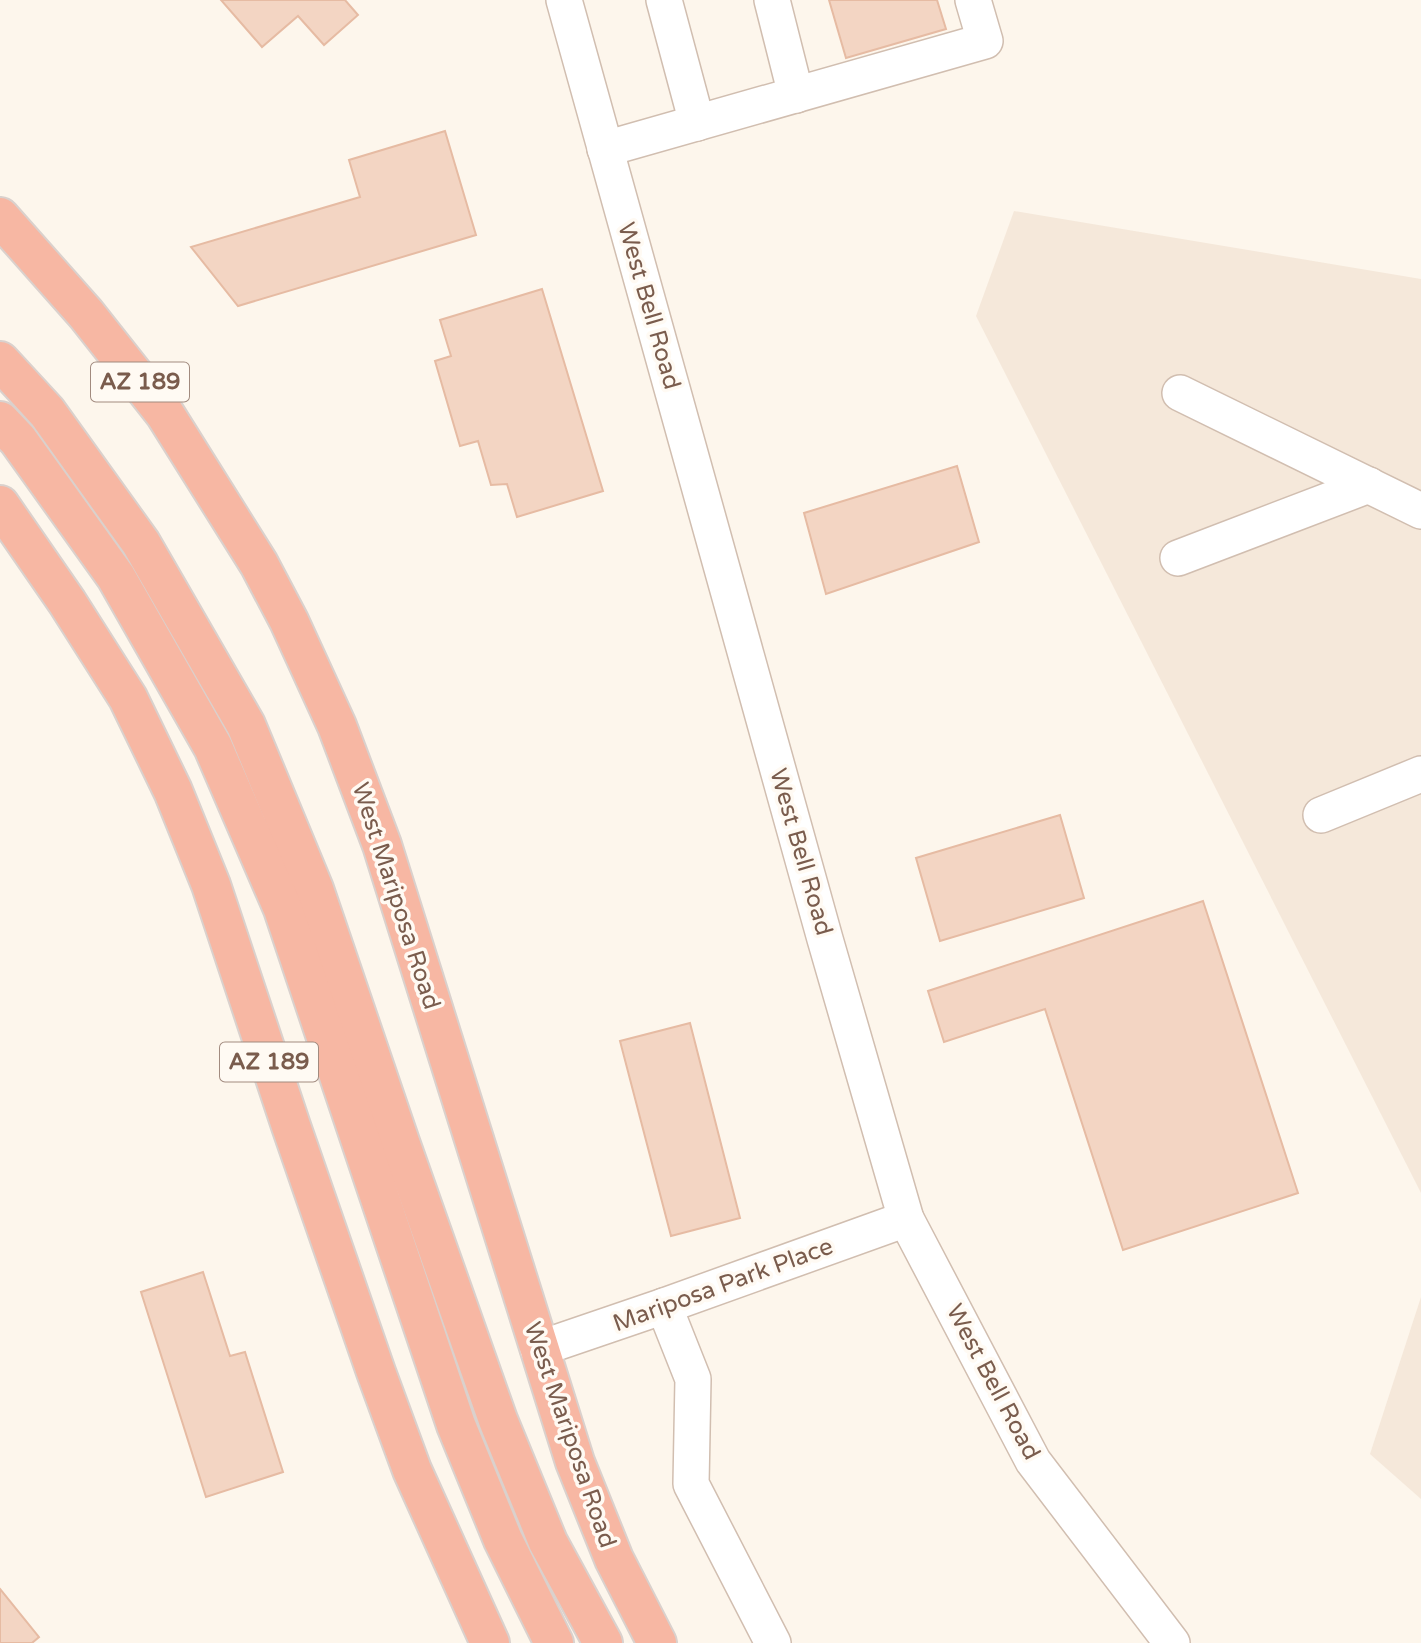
<svg xmlns="http://www.w3.org/2000/svg" width="1421" height="1643" font-family="'Varela Round',sans-serif">
<rect width="100%" height="100%" fill="#fdf6ec"/>
<!-- residential -->
<g fill="#f5e8da">
<path d="M1014 211 1421 279V1193L976 316Z"/>
<path d="M1421 1297V1499L1370 1454Z"/>
</g>
<!-- building -->
<g fill="#f3d5c3" stroke="#e6bba3" stroke-width="2">
<path d="M221 0H345L358 15 324 45 298 16 262 47Z"/>
<path d="M829 0H937L946 29 846 58Z"/>
<path d="M445 131 476 235 238 306 191 247 360 197 349 160Z"/>
<path d="M542 289 603 491 517 517 507 484 491 485 478 441 460 446 435 361 451 356 440 320Z"/>
<path d="M957 466 979 542 826 594 804 513Z"/>
<path d="M1060 815 1084 898 940 941 916 858Z"/>
<path d="M1203 901 1298 1193 1123 1250 1045 1009 944 1042 928 991Z"/>
<path d="M690 1023 740 1218 671 1236 620 1041Z"/>
<path d="M203 1272 230 1356 245 1352 283 1472 206 1497 141 1292Z"/>
<path d="M0 1589 39 1637 32 1643H0Z"/>
</g>
<g fill="none" stroke-linecap="round" stroke-linejoin="round">
<defs>
<g id="minor">
<path d="M564 0 825 939 906 1219 1033 1461 1172 1643"/>
<path d="M664 0 697 123"/>
<path d="M772 0 796 95"/>
<path d="M605 149 985 41 973 0"/>
<path d="M1180 393 1421 511"/>
<path d="M1178 558 1369 485"/>
<path d="M1321 815 1421 774"/>
<path d="M664 1306 693 1379 691 1484 773 1643"/>
<path d="M538 1349 664 1306 906 1219"/>
</g>
<g id="highway">
<path d="M0 217 86 314 165 414 259 564 289 621 337 726 382 845 575 1462 614 1559 657 1643"/>
<path d="M0 361 47 412 141 543 246 725 314 889 400 1142 498 1420 548 1542 603 1643"/>
<path d="M0 421 18 440 116 577 213 747 283 909 456 1425 503 1540 554 1643"/>
<path d="M0 505 67 602 128 698 173 791 211 885 291 1126 376 1372 412 1470 490 1643"/>
</g>
</defs>
<!-- minor casing -->
<use href="#minor" stroke="#d1beb0" stroke-width="38"/>
<!-- highway casing -->
<use href="#highway" stroke="#dad1cd" stroke-width="42"/>
<!-- minor -->
<use href="#minor" stroke="#fff" stroke-width="35"/>
<!-- highway -->
<use href="#highway" stroke="#f7b7a3" stroke-width="38"/>
</g>
<g text-anchor="middle" dominant-baseline="central" stroke-width="7" stroke-linejoin="round" paint-order="stroke">
<!-- shield labels -->
<g fill="#fffaf3" stroke="#a28b7f" stroke-width="2">
<rect x="91" y="362.5" width="98" height="39" rx="5"/>
<rect x="220" y="1042.5" width="98" height="39" rx="5"/>
</g>
<g font-size="23" font-weight="bold" fill="#7a5c4d">
<text x="140" y="382">AZ 189</text>
<text x="269" y="1062">AZ 189</text>
</g>
<!-- street labels -->
<g font-size="24" fill="#7a5c4d" stroke="#fffaf3">
<text transform="translate(649 306) rotate(74)">West Bell Road</text>
<text transform="translate(801 852) rotate(74)">West Bell Road</text>
<text transform="translate(396 896) rotate(72)">West Mariposa Road</text>
<text transform="translate(723 1285) rotate(-20)">Mariposa Park Place</text>
<text transform="translate(993 1382) rotate(62)">West Bell Road</text>
<text transform="translate(570 1435) rotate(71)">West Mariposa Road</text>
</g>
</g>
</svg>
